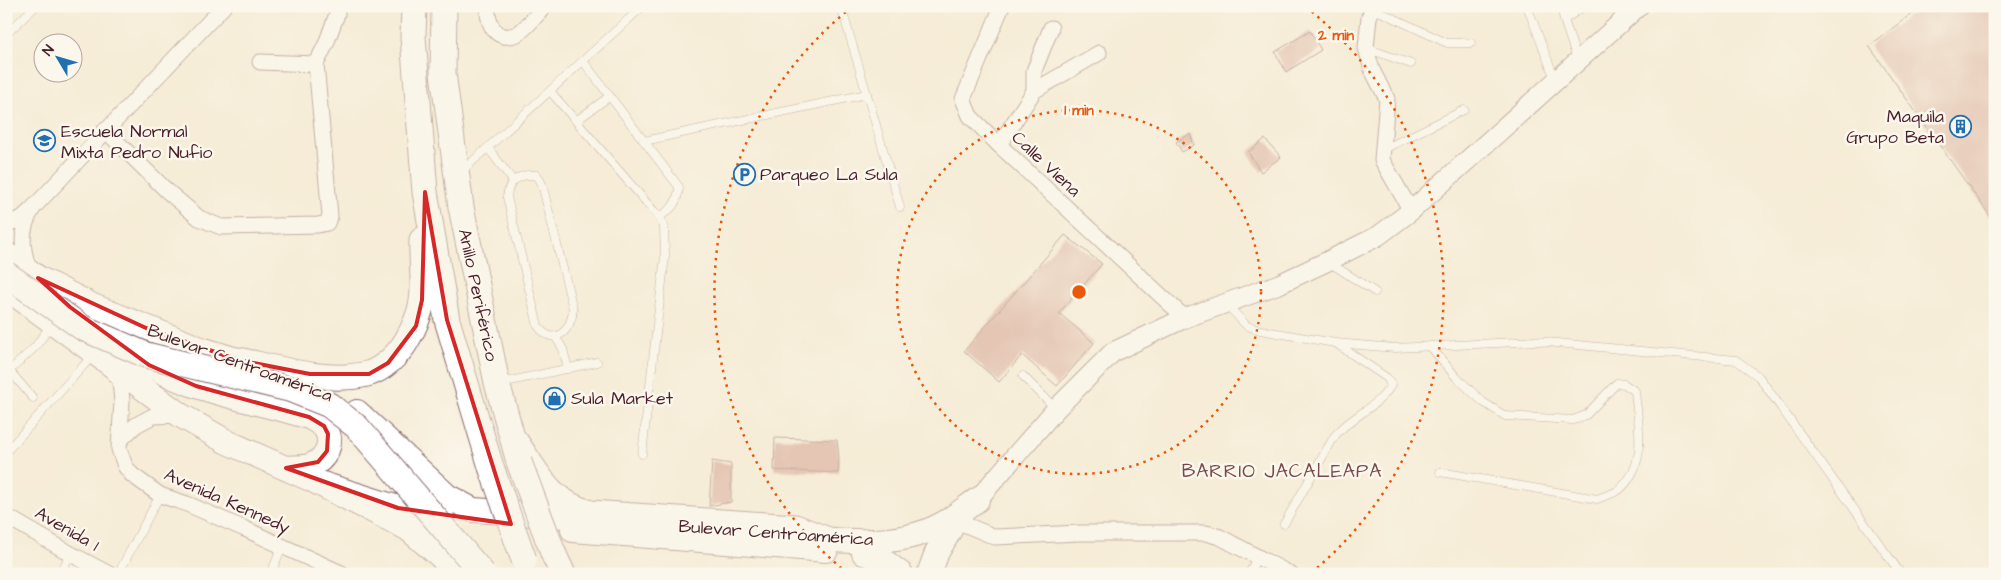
<svg xmlns="http://www.w3.org/2000/svg" width="2001" height="580" font-family="'Architects Daughter',sans-serif">
<rect width="100%" height="100%" fill="#fbf7ec"/>
<filter id="ink" filterUnits="userSpaceOnUse"><feTurbulence type="fractalNoise" baseFrequency=".02" numOctaves="2"/><feDisplacementMap in="SourceGraphic" scale="10" xChannelSelector="R" yChannelSelector="G"/><feConvolveMatrix kernelMatrix="1 2 1 2 8 2 1 2 1" color-interpolation-filters="sRGB"/></filter>
<filter id="wash" filterUnits="userSpaceOnUse"><feTurbulence type="fractalNoise" baseFrequency=".0096" numOctaves="4" result="noise"/><feDisplacementMap in="SourceGraphic" scale="20" xChannelSelector="R" yChannelSelector="G"/><feGaussianBlur stdDeviation="1.12" result="paint"/><feColorMatrix in="noise" values="0 0 0 0 0 0 0 0 0 0 0 0 0 0 0 0 0 1.4 0 .05"/><feComposite in="paint" operator="in"/></filter>
<g filter="url(#wash)">
<rect width="100%" height="100%" fill="#f6ecd7"/>
<g id="blocks">
<!-- building -->
<g fill="#d0978a">
<path d="M1922 6H1995V223L1869 46Z"/>
<path d="M1310 31 1321 50 1286 72 1275 52Z"/>
<path d="M1190 134 1194 145 1182 152 1176 142Z"/>
<path d="M1265 139 1281 157 1261 172 1248 152Z"/>
<path d="M1065 235 1102 264 1059 313 1094 343 1057 386 1022 355 999 382 964 351Z"/>
<path d="M775 438 837 440 839 459 838 473 774 470Z"/>
<path d="M712 461 731 464V502L709 506Z"/>
</g>
</g>
</g>
<g filter="url(#ink)">
<use href="#blocks" fill-opacity="0" stroke="#866767" stroke-width="1"/>
<g fill="none" stroke-linecap="round" stroke-linejoin="round">
<defs>
<g id="service">
<path d="M841 6 900 207"/>
<path d="M1527 6 1555 79"/>
<path d="M1561 6 1564 20 1577 59"/>
<path d="M1372 8 1447 43H1471"/>
<path d="M1564 20 1584 6"/>
<path d="M6 34 36 6"/>
<path d="M1366 48 1411 64"/>
<path d="M583 61 679 187C678 203 671 210 659 217"/>
<path d="M550 91 659 217 664 226 665 256 642 454"/>
<path d="M576 121 610 96"/>
<path d="M644 141 867 94"/>
<path d="M488 148 513 181"/>
<path d="M1382 150 1464 110"/>
<path d="M462 171 643 6"/>
<path d="M528 175H537L542 184 573 309C572 330 554 349 538 326L507 197C508 184 514 177 528 175Z"/>
<path d="M1330 263 1375 292"/>
<path d="M1226 304 1247 326 1260 330 1335 343 1395 348 1536 341 1736 360 1759 377 1901 574"/>
<path d="M555 336 563 349 568 369"/>
<path d="M1430 346 1456 377 1483 402 1505 416 1573 420 1586 415 1617 383 1624 384 1635 391C1638 425 1649 464 1619 490 1613 494 1604 496 1597 499L1440 472"/>
<path d="M7 368 33 398"/>
<path d="M6 374 35 347 52 324"/>
<path d="M1023 376 1056 409"/>
<path d="M501 383 597 362"/>
<path d="M6 452 93 355"/>
<path d="M1284 524 1334 437C1349 417 1378 408 1391 385L1387 378 1337 344"/>
<path d="M6 529 19 524"/>
<path d="M59 574 71 554"/>
<path d="M118 574 160 495"/>
<path d="M271 574 282 546"/>
<path d="M1249 574 1257 557"/>
</g>
<g id="minor">
<path d="M488 6C487 24 496 43 517 34 525 30 538 13 545 6"/>
<path d="M1002 6 963 99 970 116 999 145 1185 318"/>
<path d="M1373 6 1369 17 1366 48 1372 70 1387 99 1382 160 1411 211"/>
<path d="M260 62 316 64"/>
<path d="M1034 91V71L1051 28"/>
<path d="M105 130 166 190 199 218 221 227 318 225 327 223 330 216 316 64 326 44 337 14"/>
<path d="M999 145 1034 91 1099 53"/>
<path d="M6 225 22 218 32 209 224 6"/>
<path d="M30 272C22 250 19 231 32 210"/>
<path d="M111 369 120 381 122 401 119 449 125 466 132 475 160 495 187 504 245 529 343 574"/>
<path d="M120 440 136 425 153 416 180 415"/>
<path d="M6 516 71 554 109 574"/>
<path d="M959 522 995 537 1080 533H1206L1220 537 1290 574"/>
</g>
<path id="tertiary" d="M977 500 1056 409 1113 352 1185 318 1279 284 1328 261 1378 236 1411 211 1639 6"/>
<g id="primary">
<path d="M6 254 38 278 93 306 201 349 256 366"/>
<path d="M16 295 180 415 227 442 319 483 398 508 442 516"/>
<path d="M136 356C186 392 252 399 309 417 314 420 321 423 325 428 335 443 325 461 309 466 302 468 293 467 286 468"/>
<path d="M357 412 447 496 473 510 596 518"/>
<path d="M573 530 826 550"/>
<path d="M808 538C854 542 904 547 946 522 957 515 967 507 977 500"/>
<path d="M864 553 880 558 901 574"/>
<path d="M929 574 937 552 950 530"/>
</g>
<g id="trunk">
<path d="M414 6 413 37 425 192 447 320 491 467"/>
<path d="M444 6 443 73 461 207 497 383 519 462"/>
<path d="M238 360C278 368 326 384 367 374 383 370 399 354 407 340 414 328 420 315 422 301 425 283 421 259 422 240"/>
<path d="M516 442C538 474 550 503 591 513L795 527 828 540"/>
<path d="M319 483 408 528 441 556 457 574"/>
<path d="M554 555 563 574"/>
</g>
</defs>
<!-- service casing -->
<use href="#service" stroke="#866767" stroke-width="9"/>
<!-- minor casing -->
<use href="#minor" stroke="#866767" stroke-width="17"/>
<!-- tertiary casing -->
<use href="#tertiary" stroke="#866767" stroke-width="21"/>
<!-- primary casing -->
<use href="#primary" stroke="#866767" stroke-width="26"/>
<!-- trunk casing -->
<use href="#trunk" stroke="#866767" stroke-width="27"/>
<!-- service -->
<use href="#service" stroke="#fff" stroke-width="8"/>
<!-- minor -->
<use href="#minor" stroke="#fff" stroke-width="15"/>
<!-- tertiary -->
<use href="#tertiary" stroke="#fff" stroke-width="19"/>
<!-- primary -->
<use href="#primary" stroke="#fff" stroke-width="24"/>
<!-- trunk -->
<use href="#trunk" stroke="#fff" stroke-width="25"/>
<defs>
<g id="trunk-bridge">
<path d="M6 274 83 328 146 355 289 389 329 405 357 427 483 574"/>
<path d="M519 462 554 555"/>
<path d="M491 467 524 560"/>
</g>
</defs>
<!-- trunk-bridge casing -->
<use href="#trunk-bridge" stroke="#866767" stroke-width="27" stroke-linecap="butt"/>
<!-- trunk-bridge -->
<use href="#trunk-bridge" stroke="#fff" stroke-width="25"/>
</g>
</g>
<!-- marked area -->
<path d="M0 0H2001V580H0ZM425 192 447 320 511 524 398 508 286 468 318 462 327 451 328 434 324 426 309 417 196 386 149 365 70 307 38 278 146 328 238 360 310 374H369L388 363 416 326 422 300Z" fill="#f6ecd7" fill-opacity=".55" fill-rule="evenodd"/>
<path fill="none" stroke="#d62828" stroke-width="4" stroke-linejoin="round" d="M425 192 447 320 511 524 398 508 286 468 318 462 327 451 328 434 324 426 309 417 196 386 149 365 70 307 38 278 146 328 238 360 310 374H369L388 363 416 326 422 300Z"/>
<!-- distance rings -->
<g fill="none" stroke="#e8590c" stroke-width="2.5" stroke-dasharray="2.5 5">
<circle cx="1079" cy="292" r="182"/>
<path d="M847 573A364 364 0 0 1 852 7M1306 7A364 364 0 0 1 1311 573"/>
</g>
<!-- icons -->
<defs>
<symbol id="building-ring" viewBox="-11 -11 22 22"><circle r="9.5" fill="#fbf7ec" stroke="#1f6fb2" stroke-width="1.5"/><path d="M-4-6H4V6H1V3H-1V6H-4ZM-2.5-4.3h1.7v1.8h-1.7ZM.8-4.3h1.7v1.8H.8ZM-2.5-1h1.7V.8h-1.7ZM.8-1h1.7V.8H.8Z" fill="#1f6fb2"/></symbol>
<symbol id="school-ring" viewBox="-11 -11 22 22"><circle r="9.5" fill="#fbf7ec" stroke="#1f6fb2" stroke-width="1.5"/><path d="M0-5L7-2L0 1L-7-2ZM-4 1L0 2.5L4 1V4Q0 6-4 4Z" fill="#1f6fb2"/></symbol>
<symbol id="parking-ring" viewBox="-11 -11 22 22"><circle r="9.5" fill="#fbf7ec" stroke="#1f6fb2" stroke-width="1.5"/><path d="M-3.5-5.5H1a3.5 3.5 0 0 1 0 7H-1V5.5H-3.5ZM-1-3.4V-.6H.8a1.4 1.4 0 0 0 0-2.8Z" fill="#1f6fb2"/></symbol>
<symbol id="shop-ring" viewBox="-11 -11 22 22"><circle r="9.5" fill="#fbf7ec" stroke="#1f6fb2" stroke-width="1.5"/><path d="M-5-2.5h2.3a2.7 3.5 0 0 1 5.4 0H5L5.5 6h-11ZM-1.5-2.5h3a1.5 2.3 0 0 0-3 0Z" fill="#1f6fb2"/></symbol>
</defs>
<g fill-rule="evenodd">
<use href="#building-ring" x="1948" y="114" width="25" height="25"/>
<use href="#school-ring" x="32" y="128" width="25" height="25"/>
<use href="#parking-ring" x="732" y="162" width="25" height="25"/>
<use href="#shop-ring" x="542" y="386" width="25" height="25"/>
</g>
<g text-anchor="middle" dominant-baseline="central" stroke-width="5" stroke-linejoin="round" paint-order="stroke">
<!-- poi labels -->
<g font-size="18" fill="#4a1f2b" stroke="#fbf7ec" text-anchor="start">
<text x="1944" y="116" text-anchor="end">Maquila<tspan x="1944" dy="21">Grupo Beta</tspan></text>
<text x="61" y="131">Escuela Normal<tspan x="61" dy="21">Mixta Pedro Nufio</tspan></text>
<text x="760" y="174">Parqueo La Sula</text>
<text x="571" y="398">Sula Market</text>
</g>
<!-- street labels -->
<g font-size="18" fill="#4a1f2b" stroke="#fbf7ec">
<text transform="translate(1046 164) rotate(43)">Calle Viena</text>
<text transform="translate(478 295) rotate(78)">Anillo Periférico</text>
<text transform="translate(240 363) rotate(20)">Bulevar Centroamérica</text>
<text transform="translate(227 501) rotate(24)">Avenida Kennedy</text>
<text transform="translate(67 529) rotate(30)">Avenida 1</text>
<text transform="translate(776 533) rotate(4)">Bulevar Centroamérica</text>
</g>
<!-- neighbourhood labels -->
<g font-size="19" letter-spacing="1" fill="#79494c" stroke="#fbf7ec">
<text x="1282" y="471">BARRIO JACALEAPA</text>
</g>
</g>
<circle cx="1079" cy="292" r="8" fill="#e8590c" stroke="#fbf7ec" stroke-width="2.5"/>
<g font-size="15" text-anchor="middle" font-weight="bold" fill="#e8590c" stroke="#fbf7ec" stroke-width="5" stroke-linejoin="round" paint-order="stroke">
<text x="1336" y="40">2 min</text>
<text x="1079" y="115">1 min</text>
</g>
<!-- margin -->
<rect width="2001" height="580" fill="none" stroke="#fbf7ec" stroke-width="25"/>
<!-- north arrow -->
<g transform="translate(58 58) rotate(308)"><circle r="24" fill="#fbf7ec" stroke="#b4a19f"/>
<path d="M0-4L9 19L0 12L-9 19Z" fill="#1f6fb2"/>
<text y="-8" font-size="14" font-weight="bold" text-anchor="middle" fill="#4a1f2b">N</text>
</g>
</svg>
